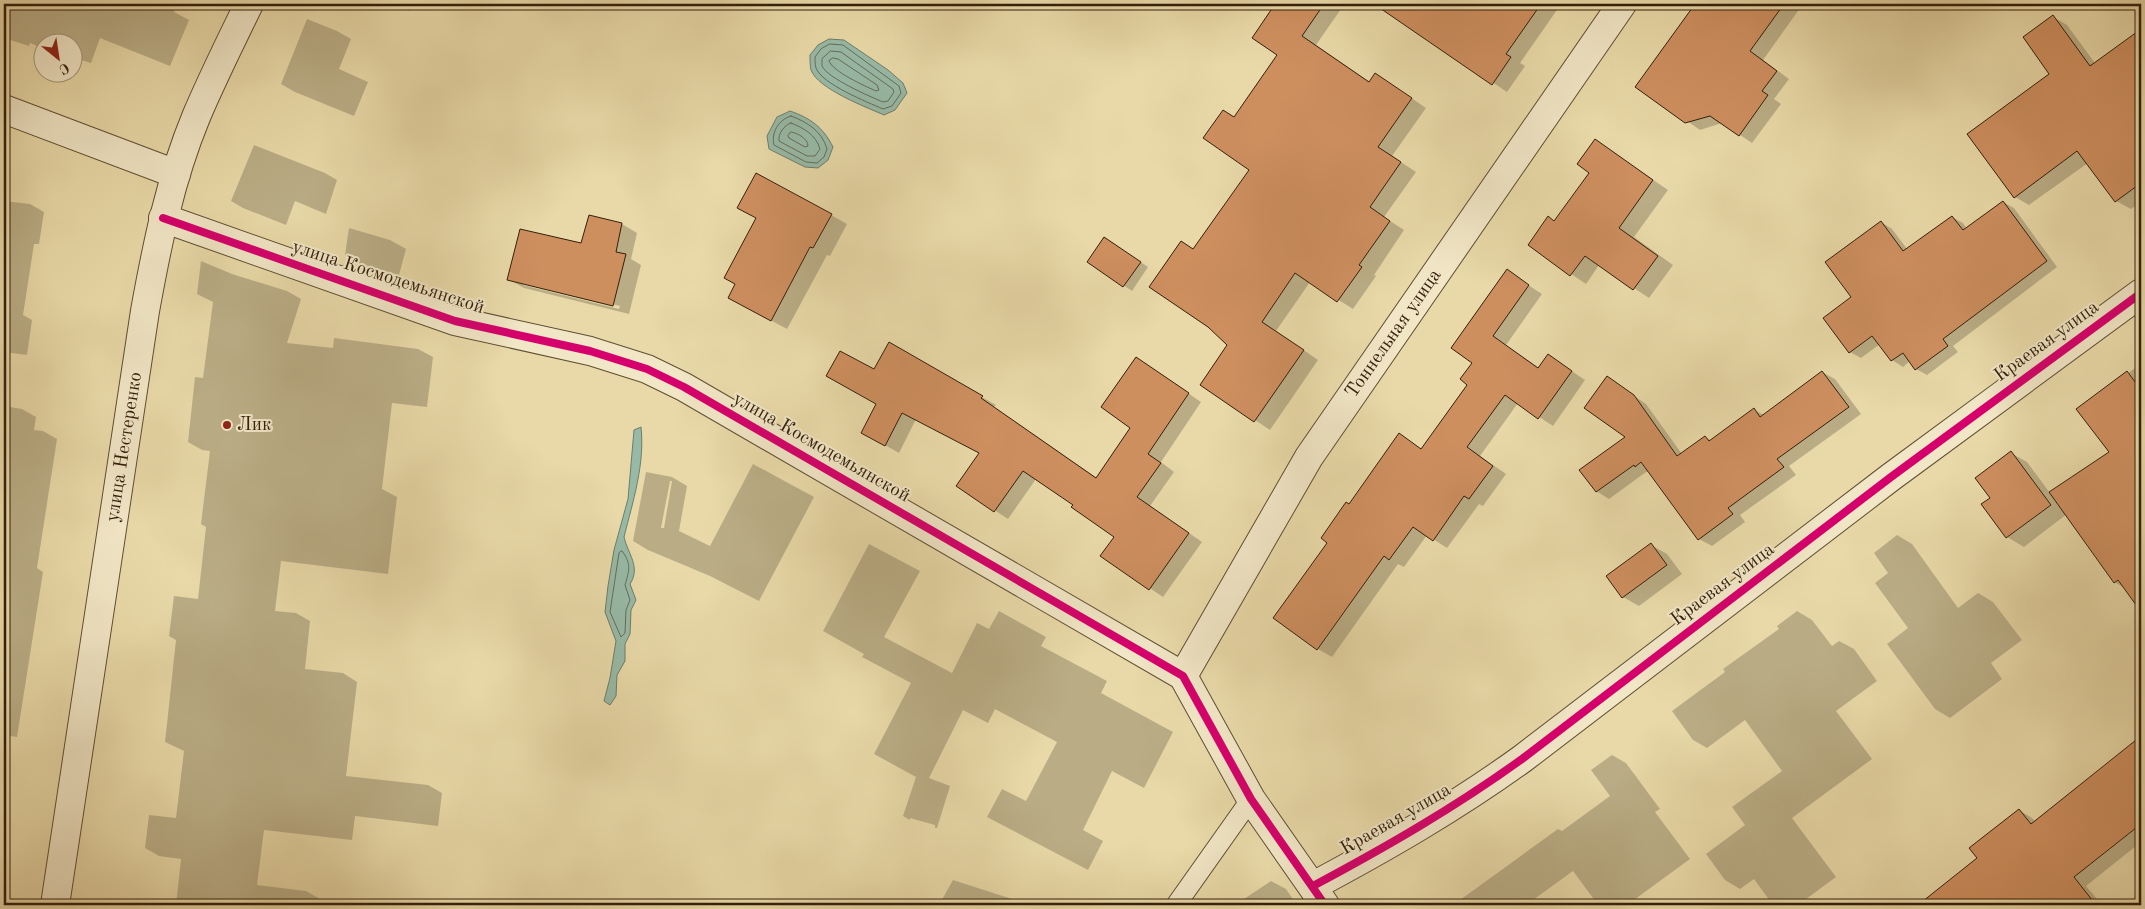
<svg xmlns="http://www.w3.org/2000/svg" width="2145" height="909" font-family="'Old Standard TT',serif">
<rect width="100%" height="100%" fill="#e9d9a8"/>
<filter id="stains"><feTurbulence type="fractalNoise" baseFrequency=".004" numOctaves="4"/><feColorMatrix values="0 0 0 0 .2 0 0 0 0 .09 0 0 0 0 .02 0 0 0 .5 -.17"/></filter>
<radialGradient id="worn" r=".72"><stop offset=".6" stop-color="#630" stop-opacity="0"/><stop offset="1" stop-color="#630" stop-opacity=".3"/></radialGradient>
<!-- water -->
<g fill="#97baa7" stroke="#6f7c69">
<path d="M829 39 844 40 888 70 903 83 907 93 895 110 884 115C866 107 818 89 811 70 810 66 810 60 810 55L818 45Z"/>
<path d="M790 111C810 118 823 127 833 147L828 160 818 168 805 167 769 149 767 136 777 117Z"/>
<path d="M641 427C645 464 633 501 624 537 628 554 641 567 630 584L636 600 631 610 630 634 625 644V661L617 675 616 696 610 705 604 701 610 678 616 641 605 612 608 586 614 550 628 499 634 430Z"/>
</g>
<!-- shadow -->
<g fill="#0003" fill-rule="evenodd">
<path d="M4 4H177L174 12 189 20 170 66 100 38 91 63 72 57V42H42V48L30 43 29 46 4 38Z"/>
<path d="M393 4H413L410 11Z"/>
<path d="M1277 4H1332L1341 9 1316 45 1370 82 1376 74 1426 108 1392 156 1416 172 1384 217 1404 230 1374 275 1376 276 1353 309 1310 282 1276 331 1318 360 1270 430 1202 385 1229 345 1194 250 1251 169 1235 118 1279 55 1253 37Z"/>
<path d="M1376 4H1554L1559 7 1520 63 1525 66 1507 92Z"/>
<path d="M1696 4H1803L1763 60 1789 79 1774 99 1781 104 1752 143 1722 123 1700 130 1637 86Z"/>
<path d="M2053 17 2067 25 2095 63 2134 36 2141 40V202L2131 209 2116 201 2088 163 2029 205 2015 197 2051 74Z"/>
<path d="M307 19 337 31 351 39 339 69 368 82 354 116 295 92 281 84Z"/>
<path d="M1595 140 1668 190 1634 237 1673 265 1649 298 1599 265 1586 284 1529 245 1555 222 1591 172Z"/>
<path d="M254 145 325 173 337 180 326 214 295 201 286 225 243 208 231 201Z"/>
<path d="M4 201 30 204 44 212 39 244H34L23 315 32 320 27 355 4 352Z"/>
<path d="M2003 202 2014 208 2057 267 1953 346 1958 352 1927 375 1916 369 1910 361 1903 367 1892 360 1880 344 1861 358 1850 352 1853 298 1881 222 1892 229 1907 249 1952 217 1963 223 1967 229Z"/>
<path d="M831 215 847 224 830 256 827 255 787 329 746 307 737 284 757 218Z"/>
<path d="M590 216 622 224 637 233 631 259 641 265 629 314 524 288 508 279 582 245ZM523 282 620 306 619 309 523 285Z"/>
<path d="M349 228 390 240 406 249 399 275 362 264 345 255Z"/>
<path d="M1105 238 1148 267 1132 291 1089 262Z"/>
<path d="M201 261 232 274 287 291 301 299 287 343 333 348 334 338 418 349 433 357 427 407 392 403 382 489 397 497 388 574 281 561 275 611 296 613 310 621 305 669 343 673 357 682 346 776 428 785 442 793 438 826 355 816 352 840 264 830 257 885 306 891 320 899V905H176L181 859 159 856 145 848 149 815 176 818 184 751 165 742 176 640 169 636 174 596 198 599 206 527 201 524 210 451 202 450 188 442 195 377 203 378 213 302 197 294Z"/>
<path d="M1507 271 1542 294 1506 345 1539 368 1548 355 1585 380 1553 426 1518 403 1480 456 1506 474 1483 506 1479 504 1447 548 1427 535 1404 567 1398 564 1332 657 1318 649 1328 543 1350 506 1400 435 1423 450 1469 384 1474 363Z"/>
<path d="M889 344 996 405 994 407 1097 478 1132 427 1136 358 1201 402 1161 462 1174 472 1150 506 1202 542 1163 597 1102 556 1116 536 1075 504 1036 479 1008 519 958 486 980 453 916 419 899 453 862 432 878 403 875 371Z"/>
<path d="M2141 364V609L2127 589 2114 582 2067 514 2024 547 2007 537 1983 505 1991 498 2011 453 2027 462 2050 493 2110 453 2077 409Z"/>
<path d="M1822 372 1835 379 1861 414 1789 466 1796 475 1740 515 1745 522 1712 546 1699 539 1650 472H1646L1609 499 1596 491 1627 437 1607 378 1646 404 1682 454 1705 437 1712 441 1754 410 1764 415Z"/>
<path d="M4 406 22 409 36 417 34 430 43 431 57 439 37 568 43 572 17 737 4 735Z"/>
<path d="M753 464 814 497 759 601 710 576 648 550 633 541 646 472 672 477 687 486 679 531 710 546ZM670 481H672L664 528H661Z"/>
<path d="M1897 535 1912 544 1958 608 1978 593 1993 602 2022 640 1991 663 2002 679 1950 718 1935 709 1887 644 1908 628 1875 583 1888 573 1874 553Z"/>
<path d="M869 544 920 571 884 637 952 673 977 623 989 629 999 611 1046 637 1041 646 1107 681 1101 693 1173 732 1144 788 1112 771 1083 830 1103 841 1088 870 987 817 1002 789 1026 801 1057 742 995 709 988 723 963 710 929 778 950 786 937 828H935V825L910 818V820L903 816 916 777 874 754 911 683 862 657 864 654 823 631Z"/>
<path d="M1651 545 1667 554 1682 574 1639 606 1623 597Z"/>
<path d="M1797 611 1812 620 1832 646 1839 641 1854 649 1877 681 1836 711 1872 759 1792 818 1836 877 1798 905H1773L1754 879 1740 889 1725 880 1706 854 1745 825 1732 807 1782 771 1745 720 1707 748 1693 740 1672 711 1725 672 1723 669 1779 629 1777 626Z"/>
<path d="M2140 739 2141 740V842L2086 886 2102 905H1920L1979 858 2019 810 2032 818 2036 822Z"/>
<path d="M1612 755 1626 763 1660 809 1655 812 1690 859 1627 905H1598L1573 871 1533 900 1537 905H1453L1558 829 1562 831 1610 796 1591 770Z"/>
<path d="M953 880 1012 899 1023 905H939Z"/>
<path d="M1271 881 1286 889 1297 905H1235Z"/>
<path d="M1417 899 1427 905H1409Z"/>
<path d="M140 903 156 905H140Z"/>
</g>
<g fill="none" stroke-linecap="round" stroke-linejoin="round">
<!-- shore -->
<g stroke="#656c59" stroke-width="1">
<path d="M830 44 843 45 899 86 901 93 892 106 883 109C867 102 822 84 816 68 815 65 815 60 815 57L821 49Z"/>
<path d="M831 51 841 52 893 89 894 92 888 101 883 102C871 97 827 78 822 66 822 66 822 59 822 59Z"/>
<path d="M833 58 838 59 877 85 879 90 876 91C865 86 833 72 829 61Z"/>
<path d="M791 116C807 122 822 131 827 149L824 157 817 163 806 162 774 145C771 133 778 120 791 116Z"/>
<path d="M791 123C804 128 816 135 820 149L815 156H807L779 141C778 134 784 125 791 123Z"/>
<path d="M791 132C798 133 808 139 808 146L805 147 789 138 788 136Z"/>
<path d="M622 551C632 564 629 571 625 585L630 600 626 610 625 633 621 637 610 612 619 553Z"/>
</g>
</g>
<!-- building -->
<g fill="#ce8f5f" stroke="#331f0b">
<path d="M1275 4H1324L1302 36 1369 82 1375 73 1412 98 1378 147 1401 162 1370 207 1390 221 1359 265 1362 267 1337 302 1295 273 1262 322 1304 350 1254 422 1200 385 1227 345 1208 327 1149 287 1181 241 1193 249 1249 170 1203 138 1223 110 1234 117 1277 55 1252 38Z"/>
<path d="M1374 4H1541L1506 54 1511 57 1492 85Z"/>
<path d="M1695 4H1784L1750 51 1777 71 1762 91 1768 95 1739 136 1710 116 1685 123 1635 87Z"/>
<path d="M2053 15 2090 66 2141 29V183L2115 202 2077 151 2014 198 1967 134 2049 74 2023 37Z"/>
<path d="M1595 139 1653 180 1619 228 1658 256 1633 290 1585 256 1570 276 1528 245 1548 216 1554 221 1589 173 1577 164Z"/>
<path d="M756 173 832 214 813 248 810 247 771 321 728 298 735 284 724 278 756 218 737 208Z"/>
<path d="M2003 201 2047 261 1943 339 1948 346 1915 370 1903 353 1891 361 1872 336 1849 353 1823 318 1851 297 1825 262 1881 221 1903 251 1952 216 1963 230Z"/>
<path d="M589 215 622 223 616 252 626 254 613 306 507 280 520 229 581 243Z"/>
<path d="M1104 237 1141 262 1123 287 1087 262Z"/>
<path d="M1507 269 1529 285 1493 336 1538 368 1548 354 1572 371 1538 419 1505 395 1467 447 1493 466 1469 499 1464 496 1433 541 1413 527 1389 560 1384 556 1317 650 1273 618 1327 543 1321 538 1346 502 1349 504 1399 433 1421 449 1467 385 1460 379 1472 363 1451 348Z"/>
<path d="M889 342 983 396 981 398 1096 478 1130 428 1101 407 1136 357 1189 393 1148 454 1161 463 1137 497 1189 533 1149 590 1100 556 1114 537 1071 507 1073 505 1023 471 994 512 956 486 979 453 902 413 885 446 861 433 876 404 826 376 840 351 874 369Z"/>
<path d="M1822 371 1849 407 1777 459 1784 467 1728 508 1733 514 1698 540 1641 462 1635 467 1634 465 1596 492 1579 470 1625 437 1584 408 1607 376 1634 395 1677 456 1705 436 1709 441 1754 408 1760 417Z"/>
<path d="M2127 371 2141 390V612L2118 580 2114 583 2049 492 2109 452 2076 409Z"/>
<path d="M2011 451 2051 505 2006 538 1981 504 1990 498 1975 478Z"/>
<path d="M1651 543 1667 565 1622 598 1606 576Z"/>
<path d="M2141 736V824L2074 877 2096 905H1918L1977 858 1969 848 2019 809 2031 824Z"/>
</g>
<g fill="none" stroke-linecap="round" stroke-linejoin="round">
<defs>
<path id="service" d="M1176 905 1251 799"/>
<g id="minor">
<path d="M4 109 176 174"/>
<path d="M163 218 455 321 590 351 647 369 684 387 1183 676 1251 799 1325 905"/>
<path d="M1183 676 1309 457 1622 4"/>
<path d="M1313 886C1386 847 1454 808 1522 759L1891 477 2141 293"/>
</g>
<path id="tertiary" d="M55 905 145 311C157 245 170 180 196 117 212 79 231 41 249 4"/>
</defs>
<!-- service casing -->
<use href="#service" stroke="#604e32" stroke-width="21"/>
<!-- minor casing -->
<use href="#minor" stroke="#604e32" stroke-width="30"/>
<!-- tertiary casing -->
<use href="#tertiary" stroke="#604e32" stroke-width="30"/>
<!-- service -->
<use href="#service" stroke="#f1e6c6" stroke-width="19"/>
<!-- minor -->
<use href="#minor" stroke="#f1e6c6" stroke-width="28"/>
<!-- tertiary -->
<use href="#tertiary" stroke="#f1e6c6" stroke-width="28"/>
<defs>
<g id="cycleway">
<path d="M163 218 455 321 590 351 647 369 684 387 1183 676 1251 799 1325 905"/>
<path d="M1313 886C1386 847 1454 808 1522 759L1891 477 2141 293"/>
</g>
</defs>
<!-- cycleway casing -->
<use href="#cycleway" stroke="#f1e6c6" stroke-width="11"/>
<!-- cycleway -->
<use href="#cycleway" stroke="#d6006c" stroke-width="8"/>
</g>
<!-- markers -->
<circle fill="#8f2418" stroke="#f1e6c6" stroke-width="2" cx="227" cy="425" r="5"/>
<g text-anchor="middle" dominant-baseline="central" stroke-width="4" stroke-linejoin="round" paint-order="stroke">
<!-- street labels -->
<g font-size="19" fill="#331f0b" stroke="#f1e6c6">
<text transform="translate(388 278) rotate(18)">улица Космодемьянской</text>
<text transform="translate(1394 334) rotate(-55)">Тоннельная улица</text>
<text transform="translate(2047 342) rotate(-36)">Краевая улица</text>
<text transform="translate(125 447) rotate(-81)">улица Нестеренко</text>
<text transform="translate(821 448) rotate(30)">улица Космодемьянской</text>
<text transform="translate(1723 585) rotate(-37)">Краевая улица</text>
<text transform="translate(1396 820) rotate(-30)">Краевая улица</text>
</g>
<!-- poi labels -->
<g font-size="19" fill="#331f0b" stroke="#f1e6c6" text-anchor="start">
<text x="237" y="425">Лик</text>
</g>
</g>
<!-- margin -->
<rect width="2145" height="909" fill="none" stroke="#e9d9a8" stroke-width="20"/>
<rect x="5" y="5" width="2135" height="899" fill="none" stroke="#331f0b" stroke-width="2.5"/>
<rect x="10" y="10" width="2125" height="889" fill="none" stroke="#331f0b"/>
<!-- north arrow -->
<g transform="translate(58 58) rotate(150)"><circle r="24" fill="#f1e6c6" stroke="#a5967b"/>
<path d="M0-4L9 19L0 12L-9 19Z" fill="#8f2418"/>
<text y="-8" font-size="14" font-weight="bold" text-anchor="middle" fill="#331f0b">С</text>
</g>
<rect width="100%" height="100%" filter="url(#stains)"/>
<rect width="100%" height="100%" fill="url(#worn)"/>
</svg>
